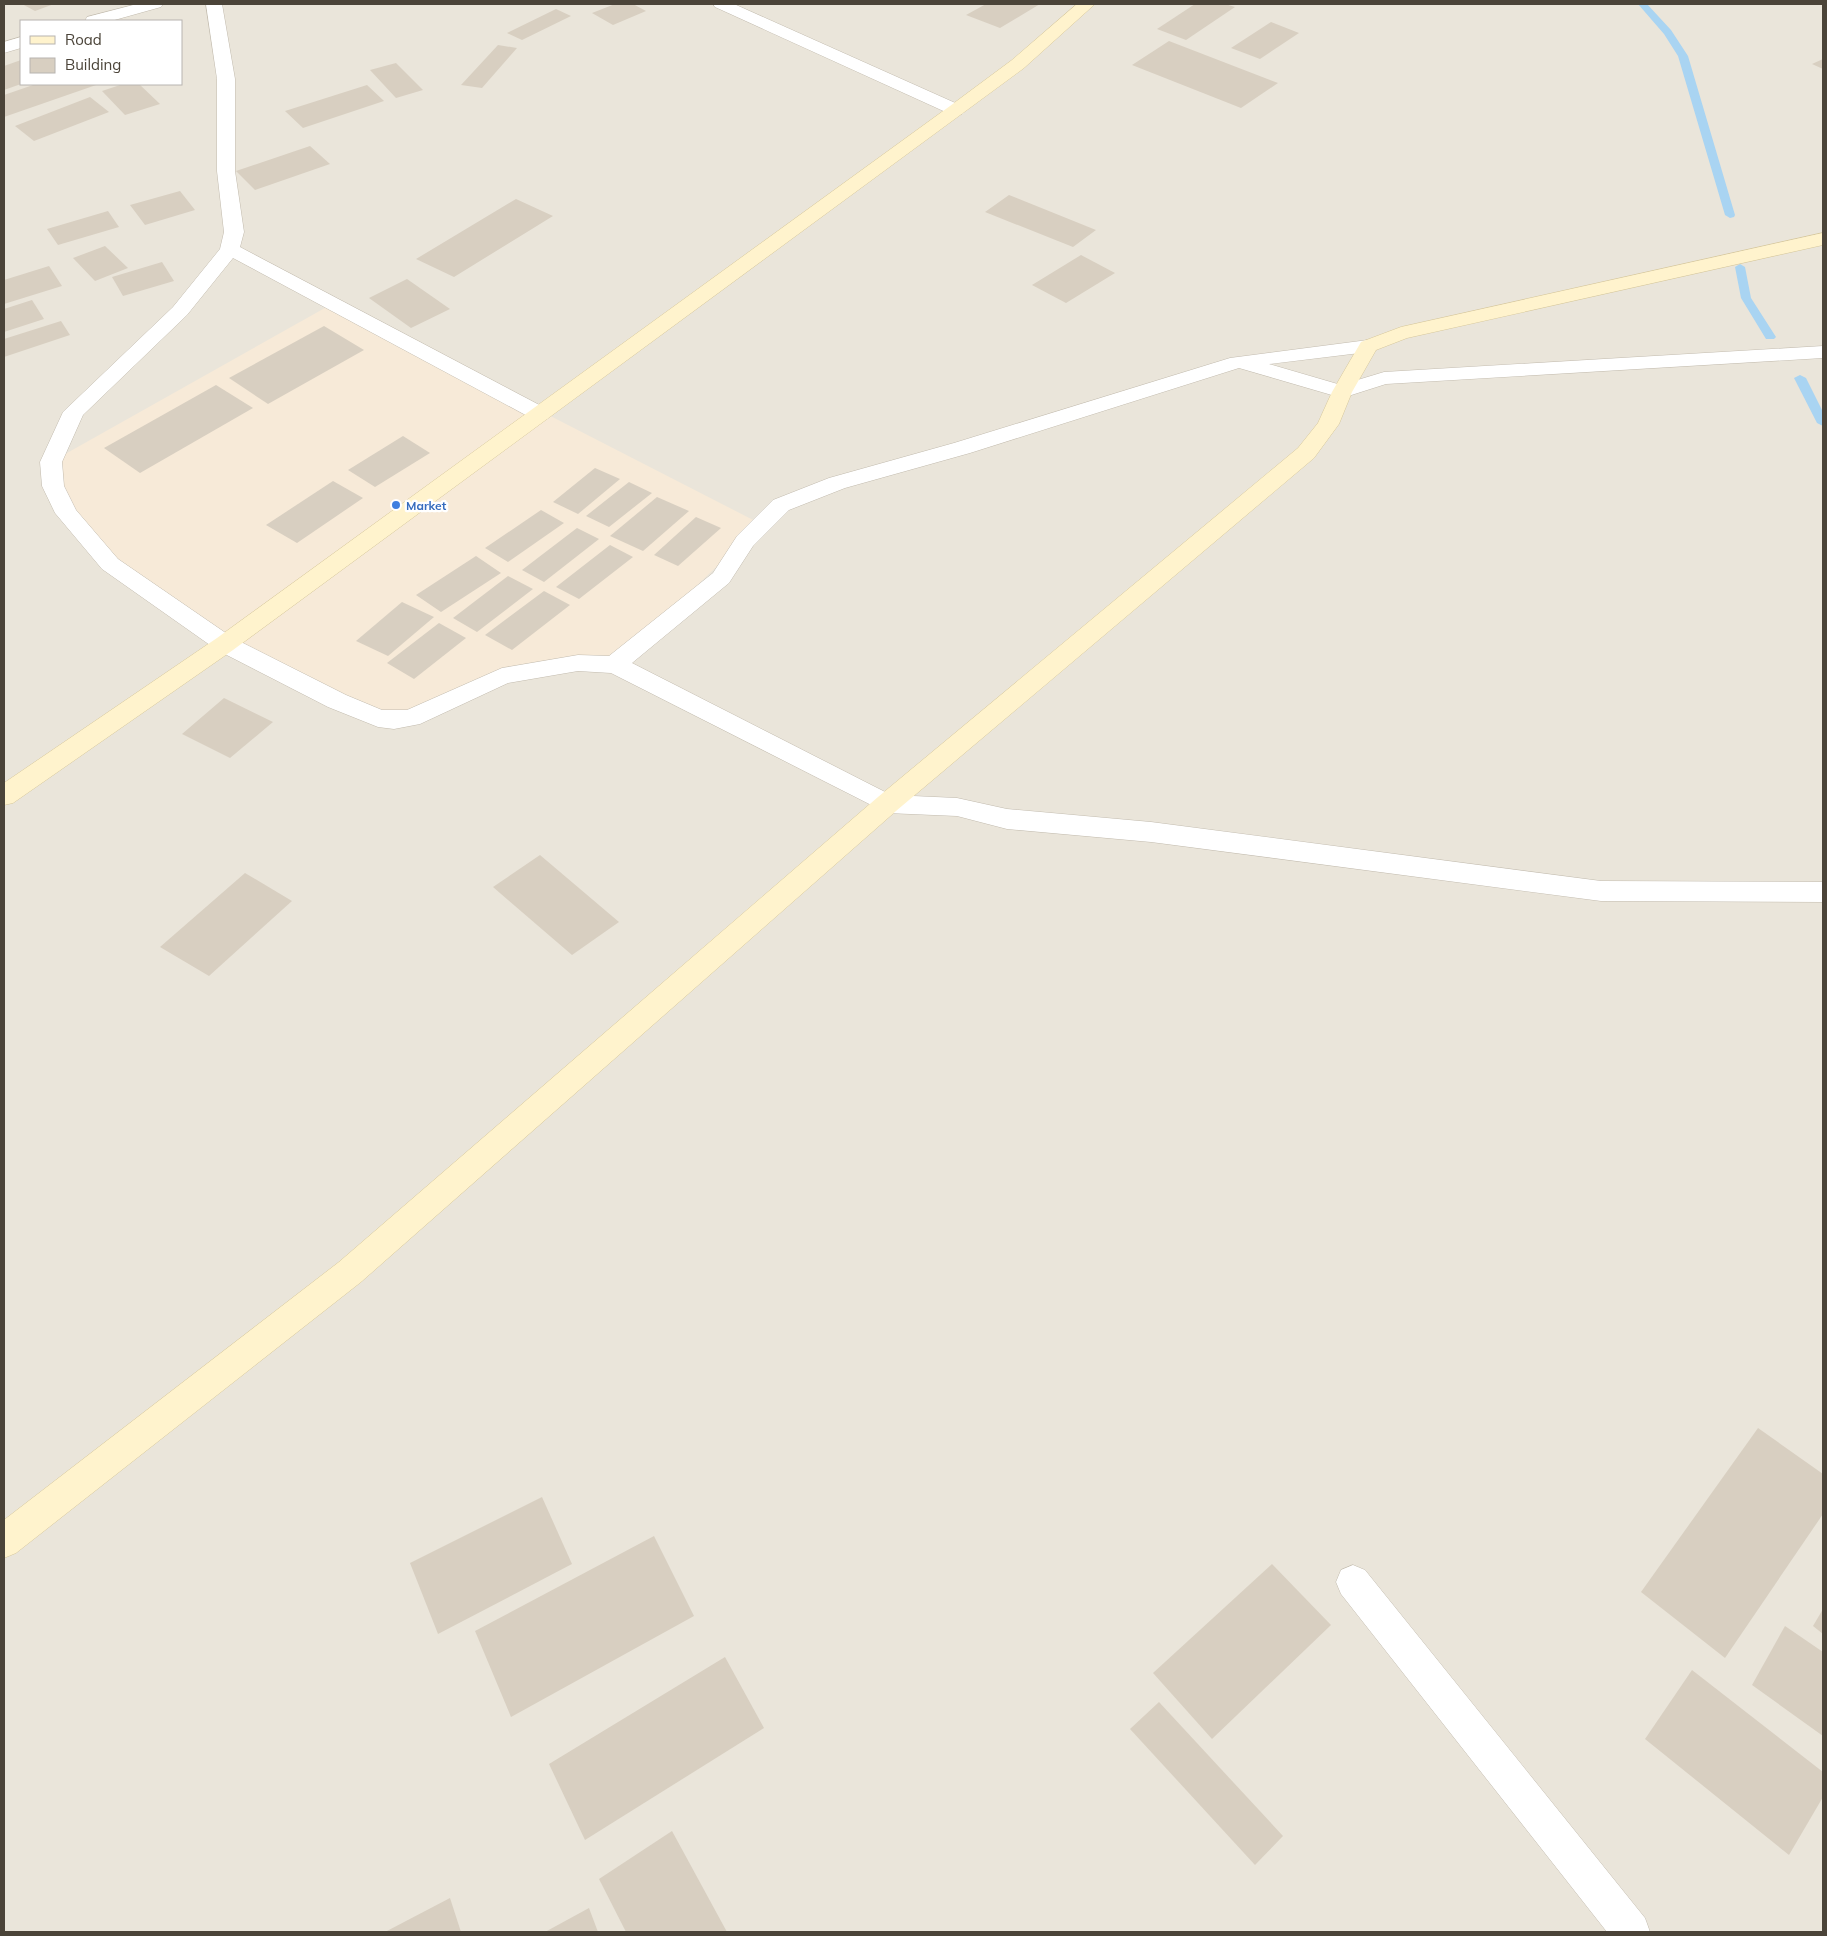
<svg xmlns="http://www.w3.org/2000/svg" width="1827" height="1936" font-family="Mulish,sans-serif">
<rect width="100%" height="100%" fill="#f6f3ec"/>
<!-- residential -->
<path fill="#eae5da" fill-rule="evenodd" d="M4 4H1823V1932H4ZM21 21H181V84H21Z"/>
<!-- commercial -->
<path fill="#f7ead8" d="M332 304 761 524 614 665 502 676 394 720 225 644 110 564 53 486 51 462Z"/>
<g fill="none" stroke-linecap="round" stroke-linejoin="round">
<!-- stream -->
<g fill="#a9d4f2" fill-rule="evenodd">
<path d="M1638 4H1647L1671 30 1688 56 1735 215 1734 217 1730 218 1725 215 1678 56 1664 34Z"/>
<path d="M1740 264 1745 267 1751 298 1776 337 1774 339H1766L1741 298 1735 267Z"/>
<path d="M1800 375 1806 378 1823 412V426L1817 423 1794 378Z"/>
</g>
</g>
<!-- building -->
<g fill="#d8cfc1">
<path d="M22 4H54L35 11Z"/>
<path d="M615 4H633L646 11 613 25 592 13Z"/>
<path d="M986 4H1040L1000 28 966 15Z"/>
<path d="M1195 4H1225L1235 7 1186 40 1157 29Z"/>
<path d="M556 9 571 16 522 40 507 33Z"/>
<path d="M1271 22 1299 33 1260 59 1231 48Z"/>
<path d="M1169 41 1278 83 1241 108 1132 65Z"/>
<path d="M498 45 517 48 482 88 461 85Z"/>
<path d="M1823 59V69L1812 64Z"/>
<path d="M21 60V84L4 90V66Z"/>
<path d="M396 63 423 90 396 98 370 70Z"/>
<path d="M36 84H99L4 117V95Z"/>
<path d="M123 84H139L160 104 125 115 102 91Z"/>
<path d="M367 85 384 101 303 128 285 111Z"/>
<path d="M90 97 109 112 34 141 15 126Z"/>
<path d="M310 146 330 164 255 190 236 171Z"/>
<path d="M180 191 195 210 145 225 130 205Z"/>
<path d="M1009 195 1096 230 1073 247 985 212Z"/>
<path d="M516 199 553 216 454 277 416 259Z"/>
<path d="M108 211 119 227 58 245 47 229Z"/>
<path d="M105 246 128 268 95 281 73 258Z"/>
<path d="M1081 255 1115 273 1066 303 1032 285Z"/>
<path d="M162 262 174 281 123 296 112 277Z"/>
<path d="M49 266 62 286 4 304V280Z"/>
<path d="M407 279 450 309 411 328 369 298Z"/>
<path d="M32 300 44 319 4 332V309Z"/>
<path d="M61 321 70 335 4 357V339Z"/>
<path d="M324 326 364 350 268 404 229 378Z"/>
<path d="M216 385 253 408 140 473 104 448Z"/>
<path d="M403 436 430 453 375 487 348 470Z"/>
<path d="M595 468 620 479 578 514 553 502Z"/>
<path d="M333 481 363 498 297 543 266 525Z"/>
<path d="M629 482 652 493 609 527 586 516Z"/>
<path d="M657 497 689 511 643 551 610 536Z"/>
<path d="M541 510 564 523 508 562 485 548Z"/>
<path d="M696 517 721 528 678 566 654 555Z"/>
<path d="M577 528 599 539 544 582 522 570Z"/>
<path d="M610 545 633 557 579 599 556 587Z"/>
<path d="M476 556 501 573 441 612 416 595Z"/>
<path d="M508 576 533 589 477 632 453 618Z"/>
<path d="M544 591 570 605 512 650 485 635Z"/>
<path d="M402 602 434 617 388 656 356 641Z"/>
<path d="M439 623 466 638 414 679 387 663Z"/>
<path d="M224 698 273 722 230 758 182 734Z"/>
<path d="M540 855 619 922 572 955 493 887Z"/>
<path d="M245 873 292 901 209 976 160 947Z"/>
<path d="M1758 1428 1823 1474V1514L1725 1658 1641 1592Z"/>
<path d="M542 1497 572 1564 438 1634 410 1563Z"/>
<path d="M654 1536 694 1616 511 1717 475 1631Z"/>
<path d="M1272 1564 1331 1625 1212 1739 1153 1673Z"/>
<path d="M1823 1609V1634L1813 1626Z"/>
<path d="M1785 1626 1823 1652V1736L1752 1685Z"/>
<path d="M725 1657 764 1728 585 1840 549 1764Z"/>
<path d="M1692 1670 1823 1772V1797L1789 1855 1645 1739Z"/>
<path d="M1159 1702 1283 1836 1255 1865 1130 1729Z"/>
<path d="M672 1831 727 1932H626L599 1879Z"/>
<path d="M450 1898 461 1932H385Z"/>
<path d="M589 1908 598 1932H545Z"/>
</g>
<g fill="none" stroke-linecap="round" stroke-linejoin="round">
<defs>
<g id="street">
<path d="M137 4H163L161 7 111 21H85L87 17Z"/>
<path d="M206 4H222L235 79V171L244 232 240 247 547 409 551 414 547 419 540 420 533 419 233 258 187 315 83 415 62 462 64 486 76 510 118 559 233 638 346 695 382 710H407L502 668 578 655 609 656 713 573 737 536 773 500 829 478 954 443 1230 358 1368 340 1375 342 1378 346 1375 350 1368 352 1269 364 1341 385 1384 372 1823 346V358L1386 384 1342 398 1239 368 970 453 845 488 789 510 753 546 729 583 632 663 891 795 957 798 1007 809 1151 822 1601 881 1823 882V902L1601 901 1151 842 1007 829 957 816 887 813 611 673 578 671 508 683 420 724 394 729 378 727 328 707 217 650 102 569 55 513 42 486 40 462 63 412 173 307 220 249 224 232 217 171V79Z"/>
<path d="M713 4H734L962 106 965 110 962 114H950L715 7Z"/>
<path d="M21 37V48L4 53V42Z"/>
<path d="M1353 1565 1365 1570 1645 1918 1650 1932H1607L1341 1594 1336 1582 1341 1570Z"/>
</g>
<g id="secondary">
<path d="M1077 4H1095L1024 68 233 650 13 803 4 805V783L217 638 950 106 1012 60Z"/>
<path d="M1823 233V245L1407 338 1376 350 1352 392 1339 424 1314 458 896 811 361 1282 16 1553 4 1558V1520L339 1262 878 797 1298 448 1318 423 1332 392 1361 342 1401 327Z"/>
</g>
</defs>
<!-- street casing -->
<use href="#street" stroke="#c2bbae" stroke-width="1"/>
<!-- secondary casing -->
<use href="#secondary" stroke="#d6c79b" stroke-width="1"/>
<!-- street -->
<use href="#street" fill="#fff" fill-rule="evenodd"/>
<!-- secondary -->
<use href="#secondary" fill="#fff3cd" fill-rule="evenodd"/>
</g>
<!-- markers -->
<circle fill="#3f7fe0" stroke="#fff" stroke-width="2" cx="396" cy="505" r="5"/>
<g text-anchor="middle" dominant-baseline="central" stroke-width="4.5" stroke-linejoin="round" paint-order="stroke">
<!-- shop labels -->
<g font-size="12" font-weight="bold" fill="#366cbe" stroke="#fff" text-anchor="start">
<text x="406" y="505">Market</text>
</g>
</g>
<!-- border -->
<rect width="1827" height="1936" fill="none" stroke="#4b4439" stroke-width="10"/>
<!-- legend -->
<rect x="20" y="20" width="162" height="65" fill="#ffffff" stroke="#b7b4b0"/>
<rect x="30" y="36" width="25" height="8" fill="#fff3cd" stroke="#b7b4b0"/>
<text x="65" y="45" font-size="15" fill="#4b4439">Road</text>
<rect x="30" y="58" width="25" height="15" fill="#d8cfc1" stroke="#b7b4b0"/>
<text x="65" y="70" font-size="15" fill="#4b4439">Building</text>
</svg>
